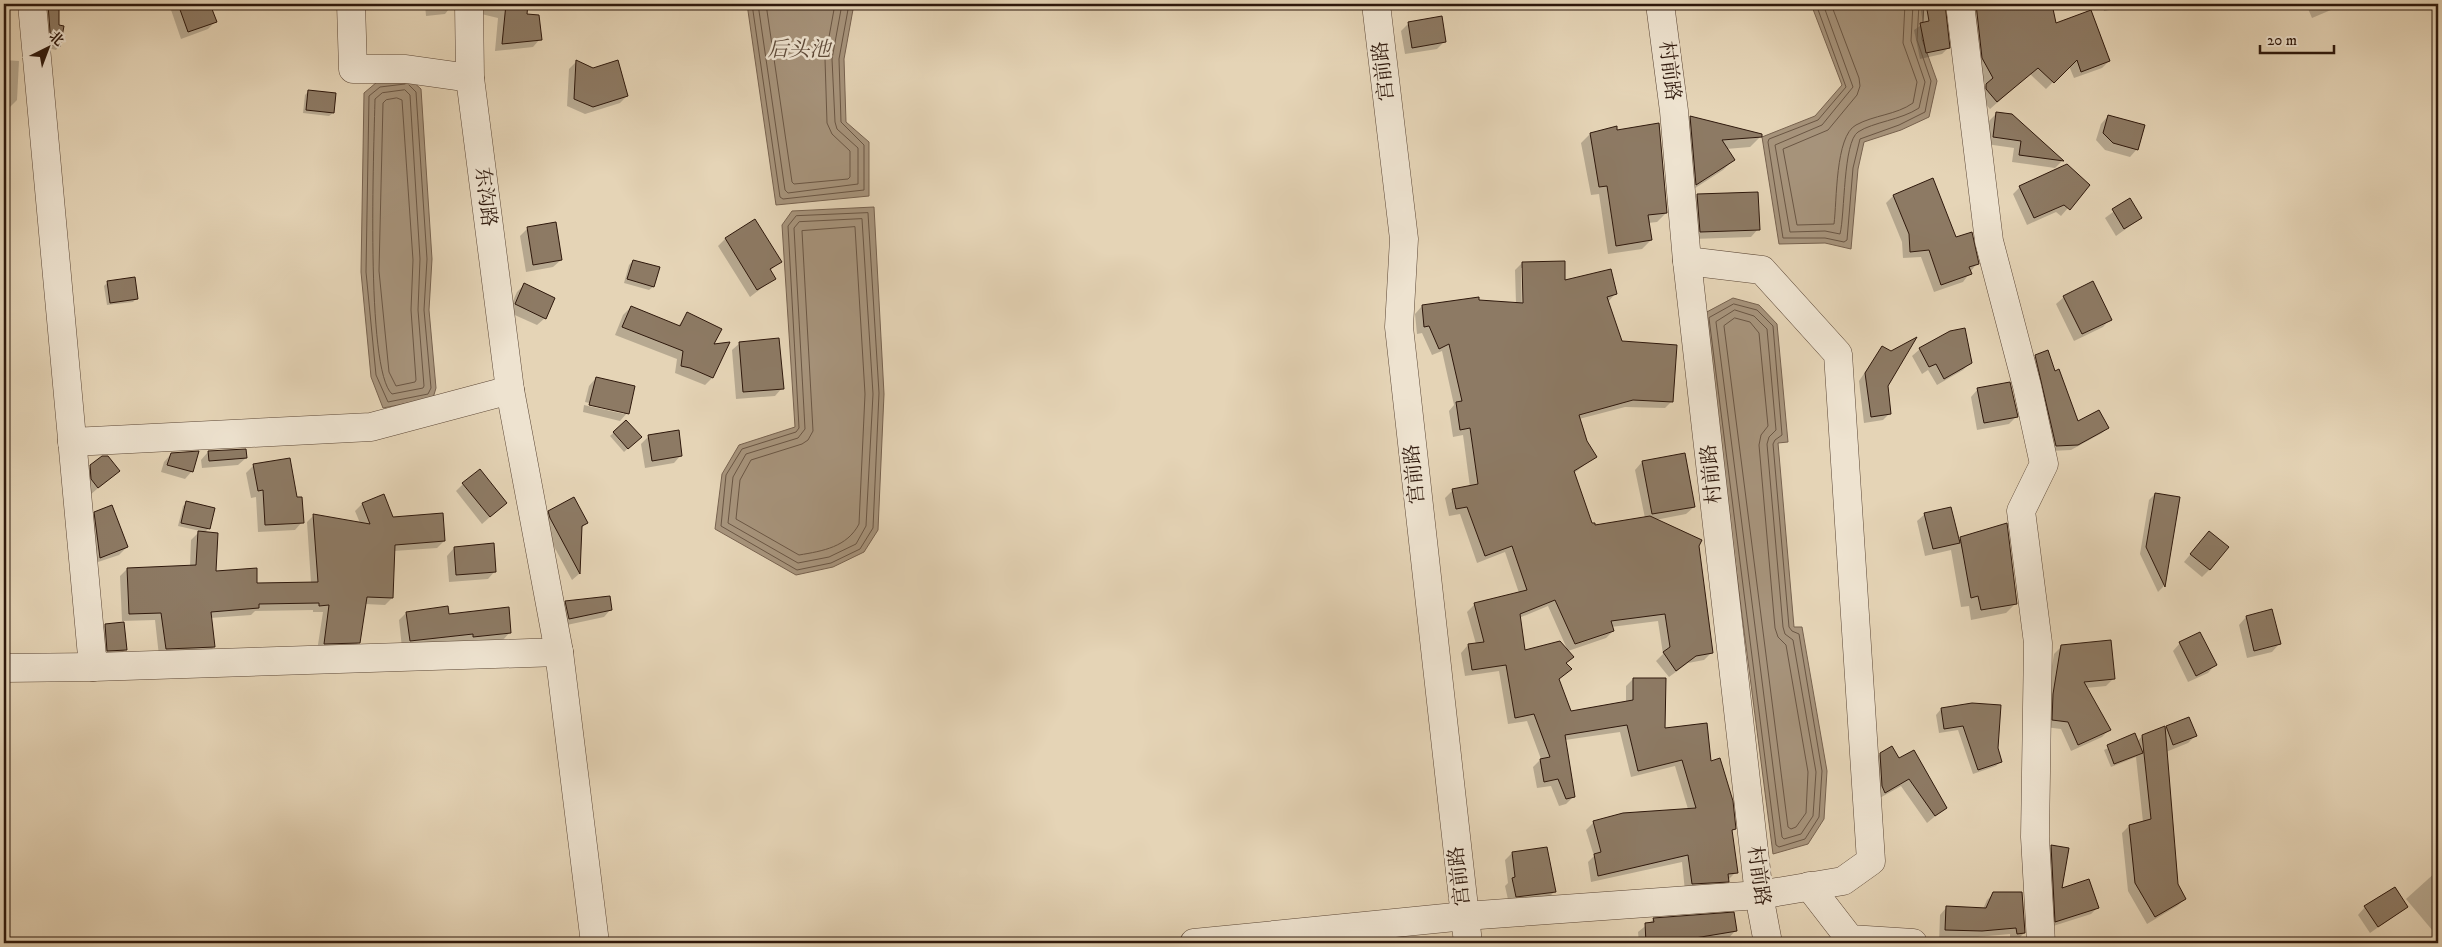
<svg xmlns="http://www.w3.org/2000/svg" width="2442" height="947" font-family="'IM FELL DW Pica','Noto Serif SC',serif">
<rect width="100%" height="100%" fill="#e5d4b6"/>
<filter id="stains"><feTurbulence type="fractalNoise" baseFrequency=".004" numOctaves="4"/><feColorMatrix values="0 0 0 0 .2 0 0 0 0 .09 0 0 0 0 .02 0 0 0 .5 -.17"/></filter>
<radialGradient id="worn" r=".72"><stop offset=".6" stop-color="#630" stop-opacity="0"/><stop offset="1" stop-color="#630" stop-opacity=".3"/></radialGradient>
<!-- water -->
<g fill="#a7947c" stroke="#77624f">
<path d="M747 4H854L844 59 846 122 869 142V196L776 205Z"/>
<path d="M1811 4H1924L1922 39 1937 81 1929 117 1901 130 1864 142 1858 169 1851 249 1825 243 1779 244 1762 137 1815 116 1842 85Z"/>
<path d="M410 79 421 89 432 259 429 310 436 388 433 398 383 408 371 377 361 272 364 93 377 82Z"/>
<path d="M874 207 884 394 878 530 864 552 833 567 796 575 715 529 722 474 739 445 795 427 782 225 792 211Z"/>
<path d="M1733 298 1759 305 1777 324 1788 442 1778 443 1794 627H1802L1827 771 1824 819 1808 844 1773 854 1703 314Z"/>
</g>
<!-- shadow -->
<g fill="#0003" fill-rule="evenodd">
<path d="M44 4H50L53 7 59 46 56 50 48 48Z"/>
<path d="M169 4H209L215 22 208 29 181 39Z"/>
<path d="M425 4H453L445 14 426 16Z"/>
<path d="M475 4H527L526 15 540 39 533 47 495 51 498 18 477 13Z"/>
<path d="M1920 4H1944L1948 48 1942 54 1920 59 1914 30 1923 24Z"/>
<path d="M1966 4H2051L2055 25 2109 61 2102 68 2074 78 2069 66 2046 89 2030 74 1990 109 1979 97V92L1986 85 1976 66Z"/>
<path d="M2103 4H2133L2130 6 2104 11Z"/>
<path d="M2306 4H2345L2312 18Z"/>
<path d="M1409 23 1444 42 1437 49 1405 54 1401 31Z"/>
<path d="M4 60 19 61 17 100 9 108 4 107Z"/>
<path d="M576 62 627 96 620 103 585 114 567 106 569 69Z"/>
<path d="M309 91 333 113 329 116 303 113 305 95Z"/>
<path d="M1997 113 2011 115 2062 161 2055 168 2012 162 2014 148 1986 144 1989 121Z"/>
<path d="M2108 116 2137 149 2130 157 2105 150 2096 140 2101 124Z"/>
<path d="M1690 117 1761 136 1750 147 1726 149 1733 160 1723 170 1686 194 1680 127Z"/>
<path d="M1617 131 1666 213 1657 222 1648 223 1651 240 1642 249 1608 254 1599 194 1591 195 1581 143 1590 134Z"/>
<path d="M2088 185 2061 216 2056 212 2027 225 2013 194 2020 187Z"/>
<path d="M1697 195 1758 229 1751 237 1693 239 1690 203Z"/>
<path d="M1893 196 1956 239 1977 263 1963 282 1934 292 1921 257 1903 258 1902 242 1886 203Z"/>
<path d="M2129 200 2141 218 2116 236 2105 218Z"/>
<path d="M755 221 780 261 770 271 775 278 750 297 718 246 725 239Z"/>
<path d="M528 228 561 260 553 267 526 272 520 236Z"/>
<path d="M633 261 653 287 649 290 624 283 629 265Z"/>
<path d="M1522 263 1564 282 1615 294 1608 302 1621 342 1672 401 1665 408 1625 407 1579 419 1586 441 1595 457 1573 474 1591 525 1594 526 1645 518 1635 470 1642 462 1694 507 1686 514 1655 520 1698 546 1711 653 1704 660 1688 663 1669 677 1656 661 1663 654 1658 621 1611 627 1613 631 1606 638 1568 651 1548 606 1519 618 1524 651 1572 657 1565 664 1570 669 1558 680 1571 712 1626 703V686L1633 679 1663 729 1710 762 1734 828 1731 832 1736 872 1720 888 1685 891 1682 862 1591 882 1588 862 1594 856 1586 830 1594 822 1688 809 1675 766 1631 777 1620 732 1565 740 1573 797 1566 804 1559 806 1551 786 1537 788 1533 767 1541 759 1527 721 1508 724 1499 671 1465 676 1461 653 1468 645 1476 644 1467 612 1475 604 1519 593 1505 552 1477 563 1460 514 1449 516 1445 498 1452 491 1470 487 1463 435 1453 437 1449 411 1454 405 1442 351 1432 355 1422 333 1417 334 1415 314 1422 306 1478 301 1516 304 1515 270ZM1521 268H1523L1524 310H1522Z"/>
<path d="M108 282 137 298 133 302 107 305 104 286Z"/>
<path d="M525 284 545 318 537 325 508 312 517 292Z"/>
<path d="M2064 297 2110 319 2103 327 2074 341 2056 304Z"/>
<path d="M631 307 678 326 688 314 712 345V378L705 385 675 373 677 359 615 335 623 315Z"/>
<path d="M740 343 782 388 775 396 736 399 732 350Z"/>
<path d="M1882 347 1890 413 1883 420 1864 423 1859 381Z"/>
<path d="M1920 349 1971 362 1963 370 1937 385 1928 370 1922 374 1912 356Z"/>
<path d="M2036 356 2054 372 2077 423 2107 428 2102 433 2071 450 2051 451 2030 361Z"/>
<path d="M596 378 627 413 620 421 583 412 584 405 624 414V411L585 402 589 386Z"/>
<path d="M1978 389 2016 417 2009 424 1977 430 1971 397Z"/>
<path d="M626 421 640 437 624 452 610 436Z"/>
<path d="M649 436 681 455 674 463 645 468 641 444Z"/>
<path d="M208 452 246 458 238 465 202 468 201 460Z"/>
<path d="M171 454 192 471 185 479 161 472 164 462Z"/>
<path d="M254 465 302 522 295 530 258 532 256 497 251 498 246 473Z"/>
<path d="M91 466 118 471 90 495 83 474Z"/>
<path d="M463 484 506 503 482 524 456 491Z"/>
<path d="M2155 494 2179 498 2163 587 2158 592 2140 554 2149 500Z"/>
<path d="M384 496 393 518 444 541 437 548 394 551 392 598 385 605 365 604 359 642 352 649 317 651 323 612H313V610L255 611 251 615 210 618 214 647 207 654 159 656 155 620 122 621 120 576 127 569 190 567 191 540 200 531 178 526 183 506 187 503 209 528 204 533 215 572 256 584 311 583 307 522 314 515 360 523 355 511 362 504Z"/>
<path d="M549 512 586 523 581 529 579 574 572 580 543 526 542 519Z"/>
<path d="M95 513 127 547 119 555 92 564 87 520Z"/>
<path d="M1925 514 1958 540 1961 538 2016 603 2006 613 1971 620 1969 606 1961 607 1951 550 1925 556 1917 521Z"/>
<path d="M2209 532 2210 569 2202 577 2184 562Z"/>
<path d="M454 548 495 571 488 579 449 582 447 556Z"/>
<path d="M566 602 611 609 604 617 562 626 558 610Z"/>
<path d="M2271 611 2279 644 2272 652 2247 658 2239 625 2246 617Z"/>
<path d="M406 613 448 615 510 632 503 640 466 644V641L402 648 399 620Z"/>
<path d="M105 625 125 650 118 657 100 658 98 633Z"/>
<path d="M2180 643 2215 665 2208 673 2188 682 2173 651Z"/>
<path d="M2062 646 2114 678 2106 686 2086 688 2110 729 2102 737 2071 751 2061 729 2045 727 2046 702 2054 654Z"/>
<path d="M1941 709 1996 748 2001 761 1996 766 1973 774 1958 730 1939 733 1936 715Z"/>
<path d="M2189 719 2195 736 2188 743 2166 752 2176 885 2185 899 2177 906 2147 924 2128 891 2122 833 2129 826 2143 822 2136 757 2111 767 2104 750 2135 735 2137 742 2142 736Z"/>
<path d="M1880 754 1898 760 1945 808 1927 823 1901 786 1878 799 1873 761Z"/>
<path d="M2052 846 2060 889 2097 908 2091 914 2050 927 2046 852Z"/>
<path d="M1512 853 1554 892 1547 899 1509 904 1505 886 1508 883 1505 860Z"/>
<path d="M2437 871 2438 872V937L2406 899Z"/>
<path d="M1994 893 2024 933 2017 940H2010V934L1955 939 1956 943H1939L1940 915 1946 908 1983 909 1987 900Z"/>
<path d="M2365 907H2407L2370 933 2358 915Z"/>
<path d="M1654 919 1735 931 1728 939 1698 943H1639L1638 932Z"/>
</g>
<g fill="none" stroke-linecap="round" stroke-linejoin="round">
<!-- shore -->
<g stroke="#6a5644" stroke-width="1">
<path d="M752 4 780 197 783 199 864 190V145L841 122 839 59 849 4"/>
<path d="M758 4 785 190 788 193 858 184V148L837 129 835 122 832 59 842 4"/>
<path d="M766 4 792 182 794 184 848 179 850 177V151L832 134 827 123 825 59 835 4"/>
<path d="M1816 4 1846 87 1818 120 1769 139 1768 142 1783 238H1825L1844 242 1847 240 1853 168 1860 139 1899 125 1925 112 1931 81 1917 40 1919 4"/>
<path d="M1823 4 1853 87 1822 125 1775 145 1790 232 1825 231 1840 234C1845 214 1843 142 1858 132 1873 122 1901 120 1919 108L1925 82 1911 41 1913 4"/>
<path d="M1831 4 1859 78 1860 86 1857 95 1828 130 1783 149 1797 225 1834 224C1837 202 1835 136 1856 125 1874 115 1896 115 1913 103L1917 82 1903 43 1905 4"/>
<path d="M405 84 380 87 369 96 366 272 376 375 388 402 428 394 431 388 424 310 427 259 416 92 409 85"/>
<path d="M405 90 410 95 420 259 418 310 424 386 423 388 392 394C365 370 374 145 375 99L382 93Z"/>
<path d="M397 98 402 100 413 260 411 310 416 380 415 382 396 386 389 372 379 271 383 103 386 100Z"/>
<path d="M868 213 879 393 873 528 860 549 831 563 797 570 721 526 726 475 742 449 796 432 799 428 788 226 796 216Z"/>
<path d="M862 219 873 394 866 526 856 544 829 557 798 563 728 523 733 477 746 454 798 438 805 429 794 228 799 222Z"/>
<path d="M855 227 865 394 859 524C847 547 823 551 799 555L736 519 740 480 751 460 802 444 808 440 813 431 802 231Z"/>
<path d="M1734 304 1757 310 1773 326 1782 435 1775 440 1773 444 1789 627 1792 631 1799 634 1822 771 1819 817 1805 839 1779 847 1776 845 1709 318Z"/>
<path d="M1735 310 1754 316 1767 329 1776 430 1769 437 1767 444 1783 627 1785 634 1793 640 1816 772 1813 816 1801 834 1784 839 1782 837 1716 322Z"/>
<path d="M1735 318 1750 322 1759 333 1768 426 1761 435 1759 445 1775 628 1778 637 1786 645 1808 772 1806 813 1796 827 1791 829 1788 827 1724 326Z"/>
</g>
</g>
<!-- building -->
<g fill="#8d7a64" stroke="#2e180c">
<path d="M48 4H59V25L64 26 60 47 51 45Z"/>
<path d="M178 4H210L217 22 188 32Z"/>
<path d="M506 4H528L527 14 539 15 542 40 502 44Z"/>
<path d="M1926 4H1945L1950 48 1926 53 1920 23 1929 21Z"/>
<path d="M1976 4H2052L2056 23 2091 10 2110 61 2081 72 2077 60 2054 83 2038 68 1997 102 1986 89V84L1993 78 1982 58Z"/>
<path d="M1442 16 1446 42 1412 48 1408 22Z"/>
<path d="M576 60 593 68 618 60 628 96 593 107 574 99Z"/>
<path d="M308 90 336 93 334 113 306 110Z"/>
<path d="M1996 112 2012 114 2064 161 2019 155 2021 141 1993 137Z"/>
<path d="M2108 115 2145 125 2138 150 2113 143 2103 133Z"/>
<path d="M1690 116 1762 134V137L1722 140 1735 160 1696 185Z"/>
<path d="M1659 123 1667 213 1648 215 1652 240 1616 246 1607 186 1599 187 1590 133 1617 126V130Z"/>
<path d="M2067 164 2090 185 2070 210 2064 205 2034 218 2019 186Z"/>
<path d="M1933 178 1956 237 1972 232 1979 264 1969 267 1972 274 1941 285 1929 250 1910 252 1909 234 1893 195Z"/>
<path d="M1758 192 1760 230 1700 232 1697 194Z"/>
<path d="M2130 198 2142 218 2124 229 2112 209Z"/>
<path d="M755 219 782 262 770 269 776 279 757 290 725 238Z"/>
<path d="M556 222 562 260 533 265 527 227Z"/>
<path d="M633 260 660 267 654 287 627 279Z"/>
<path d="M1565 261V280L1611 269 1617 294 1607 297 1622 341 1677 345 1673 402 1633 400 1579 415 1587 441 1597 457 1574 471 1592 523H1595V525L1650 516 1702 540 1699 546 1713 653 1696 656 1676 671 1663 652 1670 647 1665 614 1611 621 1614 631 1575 644 1555 600 1520 614 1525 650 1560 641 1574 657 1566 663 1572 669 1559 679 1571 711 1633 700V678H1666L1665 728 1707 723 1711 761 1720 758 1733 801 1736 829 1732 830 1738 873 1728 874 1729 882 1692 884 1688 855 1598 876 1594 854 1601 852 1593 821 1623 813 1696 808 1682 760 1638 771 1627 725 1565 735 1575 797 1566 799 1558 779 1544 782 1540 759 1550 757 1534 714 1515 718 1506 665 1472 670 1468 644 1484 642 1474 603 1527 590 1512 546 1485 556 1467 507 1456 509 1452 489 1478 484 1470 428 1460 430 1456 402 1462 401 1449 344 1439 349 1429 326 1424 327 1422 305 1479 297V300L1523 303 1522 262Z"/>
<path d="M135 277 138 299 110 303 107 281Z"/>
<path d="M2093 281 2112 320 2082 334 2063 296Z"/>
<path d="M524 283 555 298 546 319 515 304Z"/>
<path d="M631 306 680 326 687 312 722 329 714 344 730 342 713 378 690 368 681 366 683 351 622 327Z"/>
<path d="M1965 328 1972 363 1944 379 1936 364 1929 367 1919 348 1950 331Z"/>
<path d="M1917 337 1888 386 1891 414 1871 417 1865 373 1882 346 1891 351Z"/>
<path d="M779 338 784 389 743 392 739 342Z"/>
<path d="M2048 350 2055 371 2059 369 2078 421 2099 410 2109 428 2078 445 2056 446 2035 355Z"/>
<path d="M596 377 635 386 629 414 589 405Z"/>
<path d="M2010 382 2018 417 1984 423 1977 388Z"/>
<path d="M626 420 642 437 628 449 613 432Z"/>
<path d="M679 430 682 456 652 461 648 435Z"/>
<path d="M246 449 247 458 209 461 208 451Z"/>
<path d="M199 451 193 472 167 465 171 453Z"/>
<path d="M1685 453 1695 507 1652 514 1642 461Z"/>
<path d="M102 456H108L120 471 98 488 91 479 90 465Z"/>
<path d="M290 458 297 497H302L304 523 265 525 263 490 258 491 253 464Z"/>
<path d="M480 469 507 503 490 517 462 483Z"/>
<path d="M2155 493 2180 497 2165 587 2146 547Z"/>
<path d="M384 494 393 517 443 513 445 541 395 545 393 598 367 597 360 643 324 644 329 605 319 606V603L259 604V608L211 612 215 647 166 649 161 613 129 614 127 568 196 565 198 531 218 533 216 571 257 568V583L318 582 313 514 370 524 362 503Z"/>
<path d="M574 497 588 523 582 526 580 574 550 518 548 511Z"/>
<path d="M186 501 215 508 210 529 181 523Z"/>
<path d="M112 505 128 547 100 558 94 512Z"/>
<path d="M1951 507 1960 543 1933 549 1924 513Z"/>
<path d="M2007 523 2017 604 1981 610 1978 596 1971 598 1960 537Z"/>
<path d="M2209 531 2229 547 2210 570 2190 554Z"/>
<path d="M494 543 496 572 456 575 454 547Z"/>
<path d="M610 596 612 610 569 619 565 601Z"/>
<path d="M448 606 449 614 509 607 511 633 473 637V634L410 641 406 612Z"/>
<path d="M2272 609 2281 644 2254 651 2246 616Z"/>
<path d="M124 622 127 650 107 651 105 624Z"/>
<path d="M2200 632 2217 665 2196 676 2179 642Z"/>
<path d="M2111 640 2115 679 2084 682 2111 730 2078 745 2068 722 2052 720 2053 694 2061 645Z"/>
<path d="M1972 703 2001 705 1998 748 2002 762 1978 770 1963 726 1944 729 1941 708Z"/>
<path d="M2189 717 2197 736 2173 745 2166 726Z"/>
<path d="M2165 726 2178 884 2186 899 2155 917 2135 883 2129 825 2151 819 2142 735Z"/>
<path d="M2135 733 2143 753 2114 764 2107 745Z"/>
<path d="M1892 746 1899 758 1914 750 1947 808 1935 816 1909 779 1885 793 1882 786 1880 753Z"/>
<path d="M2051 845 2069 848 2062 888 2089 879 2099 908 2055 922Z"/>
<path d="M1547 847 1556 892 1516 897 1512 878 1515 877 1512 852Z"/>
<path d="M2395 887 2408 907 2378 927 2364 906Z"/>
<path d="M1993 892H2022L2025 933 2017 934 2016 928 1982 931 1945 930 1946 906 1986 908Z"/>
<path d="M1734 912 1737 931 1689 939V943H1646L1645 923 1654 922 1653 918Z"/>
</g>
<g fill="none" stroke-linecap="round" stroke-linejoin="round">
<defs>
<g id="minor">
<path d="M32 4 93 667 559 652 510 390 470 78 469 4"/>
<path d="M351 4 353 69H406L470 78"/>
<path d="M1660 4 1674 111 1687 261 1759 895 1768 943"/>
<path d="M1960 4 1989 241 2027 386 2044 464 2021 511 2038 643 2035 837 2041 943"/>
<path d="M72 442 371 427 510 390"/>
<path d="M559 652 595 943"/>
<path d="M4 668 93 667"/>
<path d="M1809 886 1850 939 1913 943"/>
<path d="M1194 943 1465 916 1759 895 1843 881 1871 861 1838 354 1762 270 1687 261"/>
</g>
<path id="tertiary" d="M1376 4 1404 239 1399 327 1468 943"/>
</defs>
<!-- minor casing -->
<use href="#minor" stroke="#5c4736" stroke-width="29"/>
<!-- tertiary casing -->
<use href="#tertiary" stroke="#5c4736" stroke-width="29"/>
<!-- minor -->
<use href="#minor" stroke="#eee3d0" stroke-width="28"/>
<!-- tertiary -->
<use href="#tertiary" stroke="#eee3d0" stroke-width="28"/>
</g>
<g text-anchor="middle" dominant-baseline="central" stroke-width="5" stroke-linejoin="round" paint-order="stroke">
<!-- street labels -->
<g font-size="20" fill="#2e180c" stroke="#eee3d0">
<text transform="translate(1384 71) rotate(-97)">宫前路</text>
<text transform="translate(1669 71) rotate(83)">村前路</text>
<text transform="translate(485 197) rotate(83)">东沟路</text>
<text transform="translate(1415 474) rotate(-96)">宫前路</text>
<text transform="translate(1712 474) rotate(-96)">村前路</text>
<text transform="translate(1460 876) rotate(-97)">宫前路</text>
<text transform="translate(1758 876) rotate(82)">村前路</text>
</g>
<!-- water labels -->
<g font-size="21" font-style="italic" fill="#5e4a39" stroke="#eee3d0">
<text x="799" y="50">后头池</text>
</g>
</g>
<!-- margin -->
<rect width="2442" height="947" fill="none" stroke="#e5d4b6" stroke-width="20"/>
<rect x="5" y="5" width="2432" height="937" fill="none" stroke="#2e180c" stroke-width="2.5"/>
<rect x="10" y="10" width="2422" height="927" fill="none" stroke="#2e180c"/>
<!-- north arrow -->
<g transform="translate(48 48) rotate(42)" stroke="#eee3d0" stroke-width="4" paint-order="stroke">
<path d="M0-4L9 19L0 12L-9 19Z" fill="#2e180c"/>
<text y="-8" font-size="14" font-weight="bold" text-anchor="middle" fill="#2e180c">北</text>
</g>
<!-- scale -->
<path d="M2260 45v8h74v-8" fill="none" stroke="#2e180c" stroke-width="2.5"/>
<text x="2267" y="45" font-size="15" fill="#2e180c" stroke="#eee3d0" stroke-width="4" paint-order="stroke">20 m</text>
<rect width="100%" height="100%" filter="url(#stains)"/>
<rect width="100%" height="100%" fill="url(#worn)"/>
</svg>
